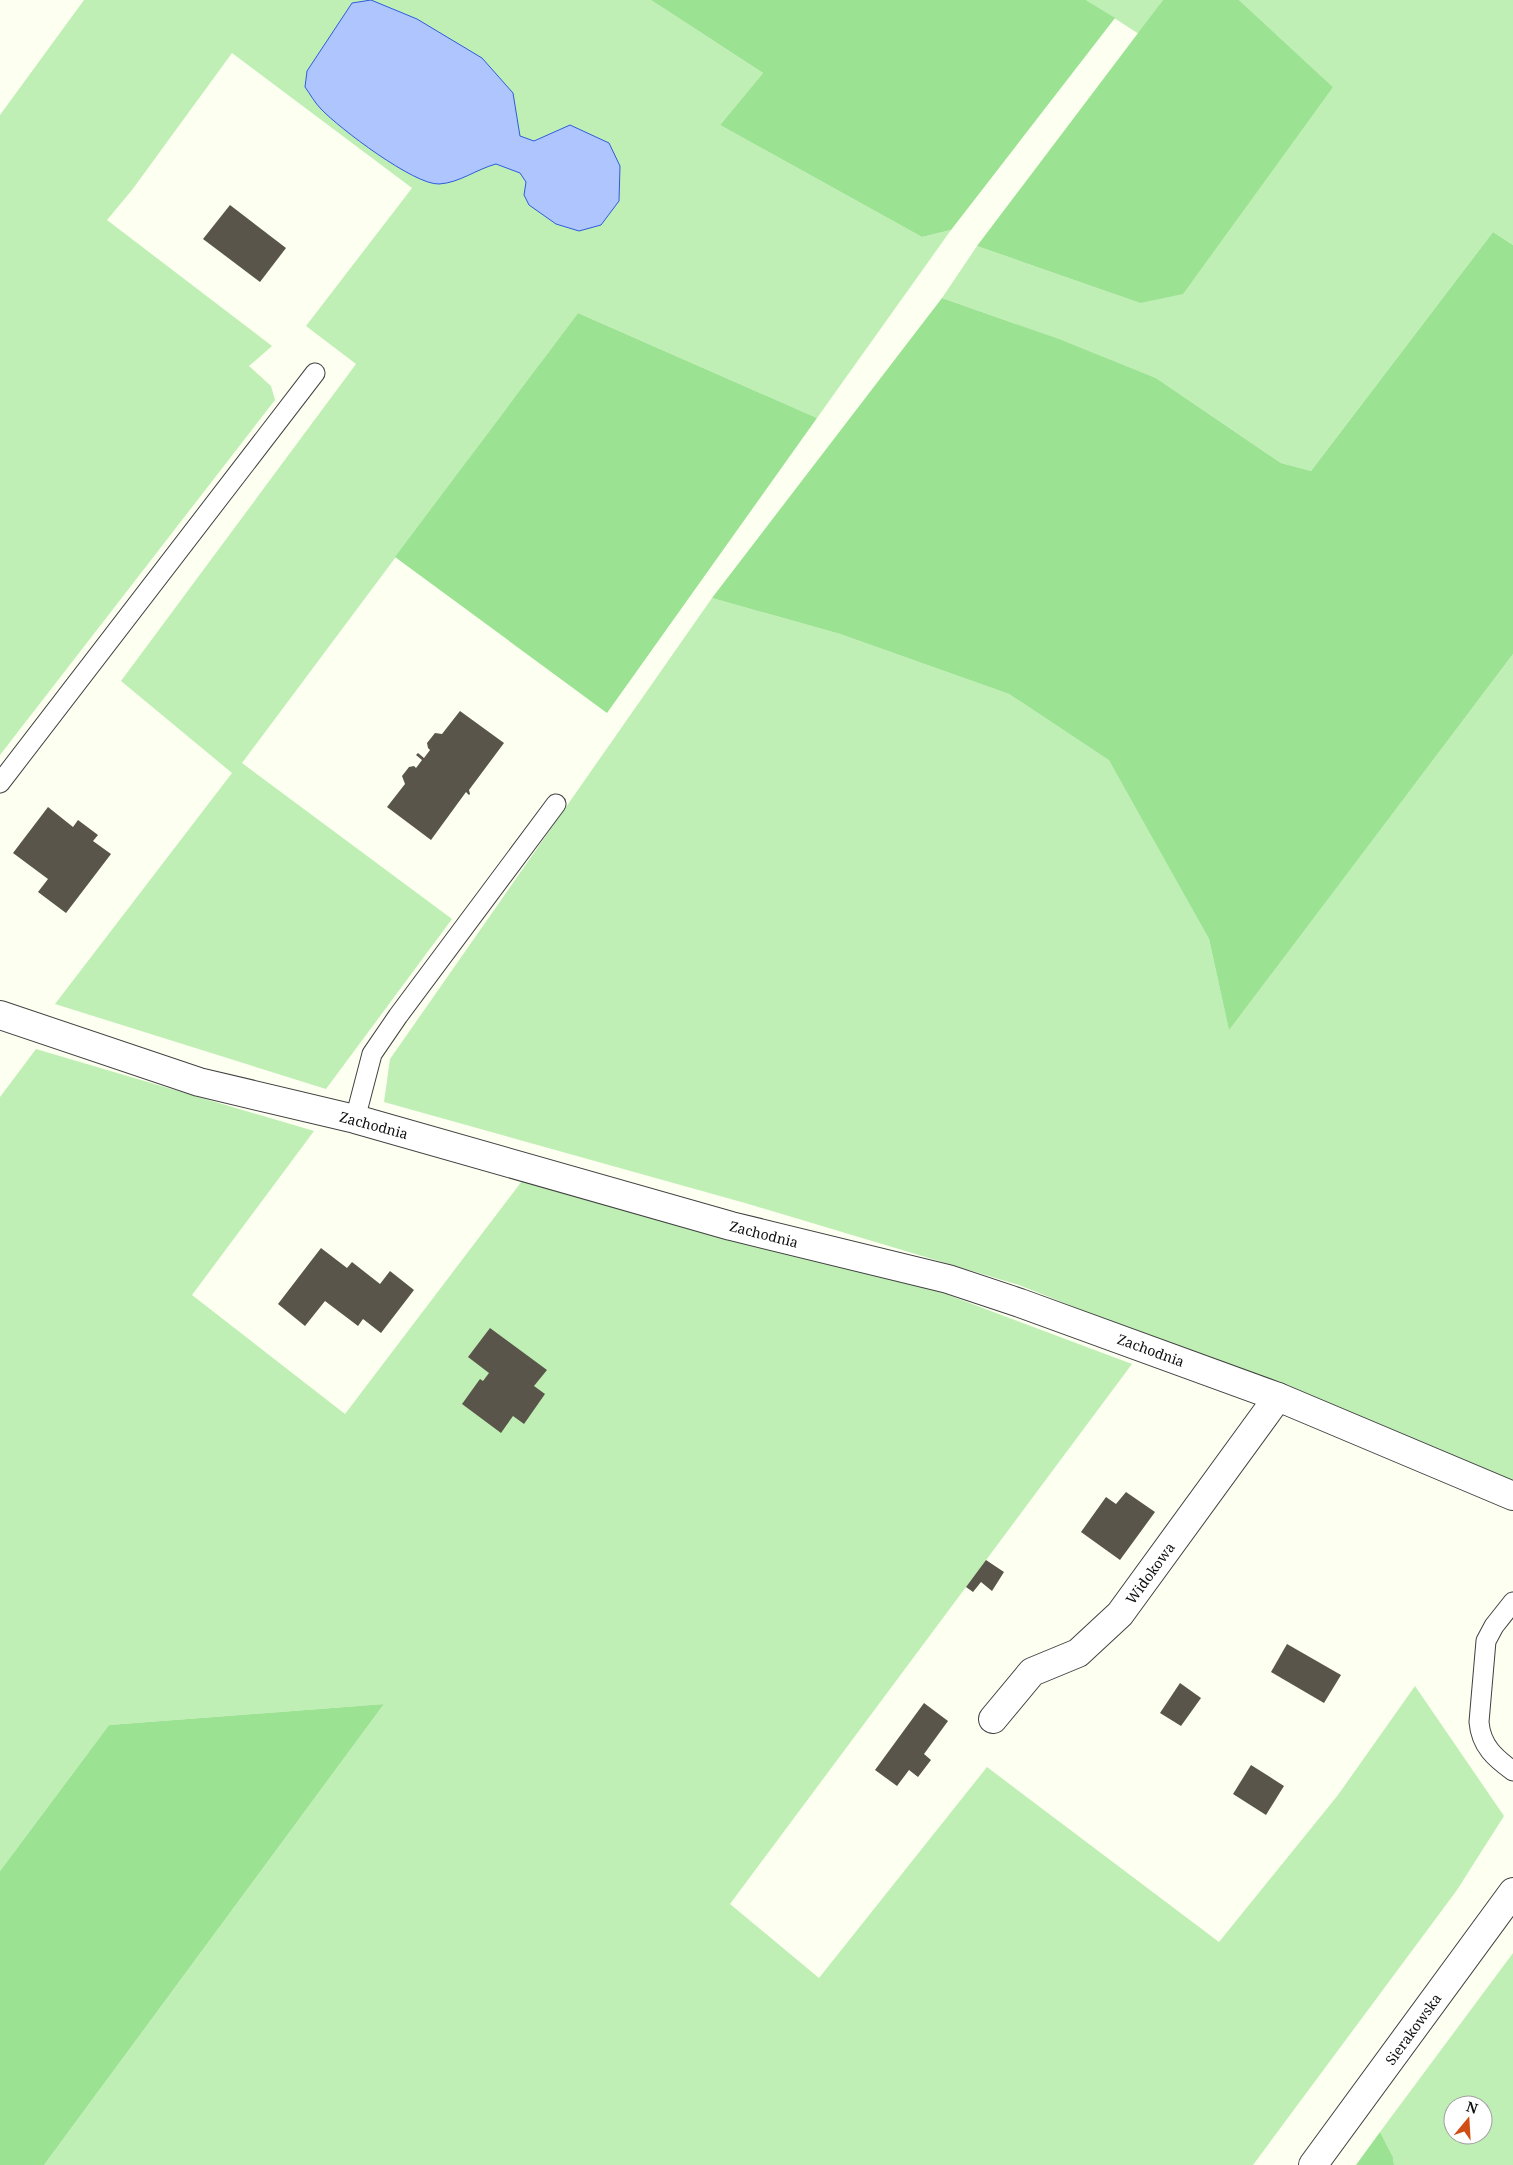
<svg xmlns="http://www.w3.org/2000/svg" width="1513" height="2165" font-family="'Noto Serif',serif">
<rect width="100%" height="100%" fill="#fdfff1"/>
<!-- green -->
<g fill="#c0efb6" fill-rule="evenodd">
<path d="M84 0H651L763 73 720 125 922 237 951 230 817 418 578 313 242 763 452 919 326 1089 55 1004 232 773 121 681 356 364 306 326 412 188 232 53 132 190 107 220 272 346 249 366 271 386 275 400 0 755V115Z"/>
<path d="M1086 0H1163L1139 34Z"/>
<path d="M1239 0H1513V245L1493 232 1311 471 1281 463 1156 378 1058 339 942 298 977 246 1140 303 1333 87Z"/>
<path d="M712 598 840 634 1009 694 1110 760 1209 939 1229 1029 1513 654V1482L1019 1285 745 1203 384 1102 390 1059Z"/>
<path d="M36 1049 314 1131 192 1295 345 1414 525 1177 943 1293 1132 1364 730 1904 819 1978 987 1767 1219 1942 1338 1795 1415 1686 1504 1816 1457 1890 1253 2165H44L384 1704 109 1725 0 1871V1097Z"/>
<path d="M1513 1953V2165H1394L1393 2157 1380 2132ZM1453 2105H1483V2135H1453Z"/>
</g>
<!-- forest -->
<g fill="#9be293">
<path d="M651 0H1086L1115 18 951 230 922 237 720 125 763 73Z"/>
<path d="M1163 0H1239L1333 87 1183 294 1140 303 977 246Z"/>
<path d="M1493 232 1513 245V654L1229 1030 1209 939 1109 760 1009 694 840 634 712 598 942 298 1059 339 1156 378 1281 463 1311 471Z"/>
<path d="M578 313 817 418 607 713 395 557Z"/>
<path d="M384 1704 44 2165H0V1871L109 1725Z"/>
<path d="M1380 2132 1393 2157 1394 2165H1356Z"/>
</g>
<!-- water -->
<path fill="#afc5fd" stroke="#2e5bdd" d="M371 0 417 19 482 58 513 93 520 136 534 141 570 125 609 143 620 166 619 201 601 225 579 231 556 224 529 205 524 195 526 182 520 173 496 164C477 169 459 183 439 184 414 185 339 128 321 109 315 103 310 94 305 87L307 71 352 3Z"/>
<!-- building -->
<g fill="#59554a">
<path d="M230 205 286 248 260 282 203 239Z"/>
<path d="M460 711 504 743 469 790 470 794 469 795 466 792 431 840 387 807 405 784 402 776 409 767 414 766 416 768 422 760 416 755 418 753 424 758 430 750 428 748 427 743 435 733 442 734Z"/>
<path d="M48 807 73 827 78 820 98 835 93 841 111 854 66 913 38 892 48 879 13 853Z"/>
<path d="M321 1248 347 1268 352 1262 380 1284 390 1271 414 1290 381 1333 363 1319 358 1326 325 1301 305 1326 278 1304Z"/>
<path d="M490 1328 547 1370 534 1386 545 1394 524 1424 513 1416 501 1433 462 1404 480 1379 483 1381 489 1373 468 1357Z"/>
<path d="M1126 1492 1155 1512 1120 1560 1081 1532 1106 1497 1116 1504Z"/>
<path d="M986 1560 1004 1572 992 1591 981 1582 973 1592 966 1587Z"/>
<path d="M1287 1644 1341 1675 1324 1703 1271 1672Z"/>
<path d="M1180 1683 1201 1698 1181 1726 1160 1713Z"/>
<path d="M924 1703 948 1721 924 1754 931 1760 918 1777 909 1770 897 1786 875 1770Z"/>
<path d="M1251 1765 1284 1786 1266 1815 1233 1794Z"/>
</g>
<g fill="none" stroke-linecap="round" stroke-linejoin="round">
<defs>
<g id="lane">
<path d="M0 783 315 373"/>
<path d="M355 1119 372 1054 398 1016 556 804"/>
<path d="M1513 1602 1494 1626 1486 1641 1479 1722C1481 1746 1495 1758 1513 1771"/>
</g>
<g id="street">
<path d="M0 1015 199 1082 355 1119 731 1226 948 1279 1020 1303 1278 1397 1513 1496"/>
<path d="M993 1719 1032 1672 1078 1653 1120 1614 1278 1397"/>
<path d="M1313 2165 1513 1892"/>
</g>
</defs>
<!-- lane casing -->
<use href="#lane" stroke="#424242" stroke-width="21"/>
<!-- street casing -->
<use href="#street" stroke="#424242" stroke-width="30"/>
<!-- lane -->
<use href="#lane" stroke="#fff" stroke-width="19"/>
<!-- street -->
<use href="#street" stroke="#fff" stroke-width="28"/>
</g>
<g text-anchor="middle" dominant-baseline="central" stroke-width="5" stroke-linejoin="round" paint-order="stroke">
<!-- street labels -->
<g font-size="14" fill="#0f0f0f" stroke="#fff">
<text transform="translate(374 1125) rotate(15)">Zachodnia</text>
<text transform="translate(764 1234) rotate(14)">Zachodnia</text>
<text transform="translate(1151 1350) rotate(20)">Zachodnia</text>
<text transform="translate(1150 1573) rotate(-54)">Widokowa</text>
<text transform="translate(1413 2029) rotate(-54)">Sierakowska</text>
</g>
</g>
<!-- north arrow -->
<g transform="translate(1468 2120) rotate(18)"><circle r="24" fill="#ffffff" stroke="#9f9f9f"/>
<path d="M0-4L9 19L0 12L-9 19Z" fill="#d04d16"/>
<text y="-8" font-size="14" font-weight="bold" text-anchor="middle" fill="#0f0f0f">N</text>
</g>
</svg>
